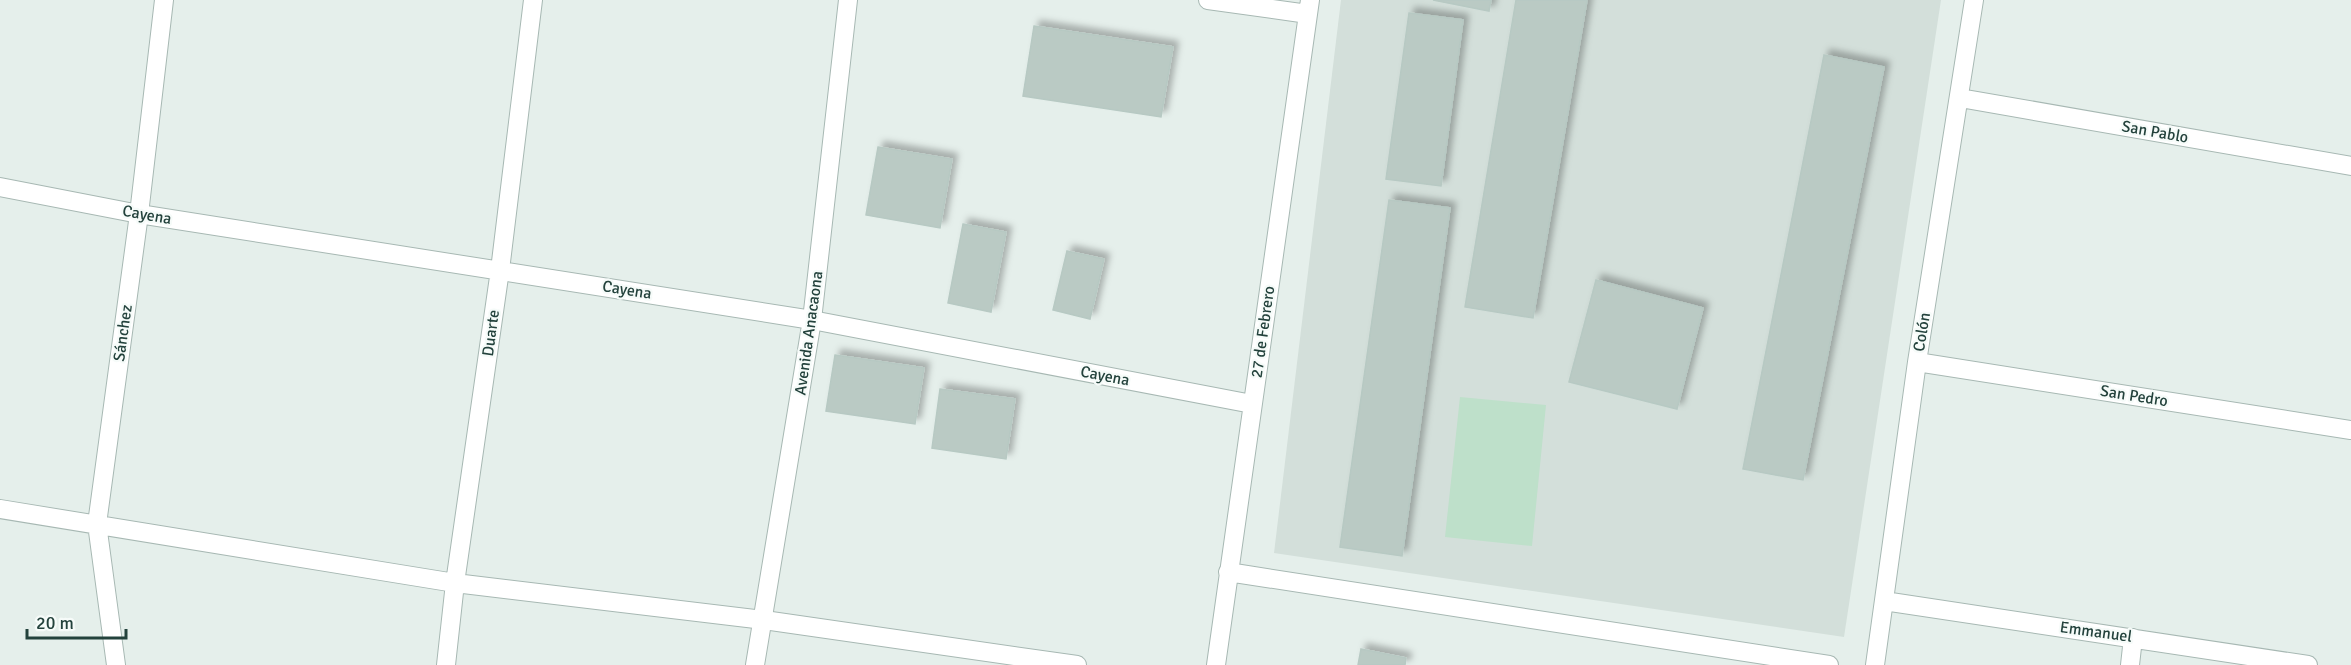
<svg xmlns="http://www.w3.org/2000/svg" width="2351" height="665" viewBox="0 0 2351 665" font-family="Signika,sans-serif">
<defs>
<filter id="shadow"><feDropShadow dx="5.5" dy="-5.5" stdDeviation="3" flood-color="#0004"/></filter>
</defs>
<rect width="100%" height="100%" fill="#e5efeb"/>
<path fill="#d3dfda" d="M1341,0H1941L1844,637L1274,553Z"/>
<path fill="#bee0ca" d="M1460,397L1546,405L1532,546L1445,537Z"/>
<path fill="#bacac4" stroke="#b7c9c3" stroke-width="1.5" filter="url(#shadow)" d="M1433,0H1491L1489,11Z
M1516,0H1587L1533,318L1465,307Z
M1409,13L1463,20L1441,186L1386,179Z
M1034,26L1173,47L1161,117L1023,96Z
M1824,55L1884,67L1803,480L1743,469Z
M878,147L952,159L940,228L866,215Z
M1389,200L1450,208L1402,556L1340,547Z
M963,224L1006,232L991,312L948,303Z
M1067,251L1104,259L1090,319L1053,310Z
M1596,280L1703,308L1677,409L1569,382Z
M835,355L924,368L915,424L826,411Z
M940,389L1015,399L1006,459L932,448Z
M1361,649L1406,658L1405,665H1358Z"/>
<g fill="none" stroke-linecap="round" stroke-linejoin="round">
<defs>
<path id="minor" d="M1208,0L1308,14
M1960,98L2351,166
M0,187L139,214L812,320L1252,404
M1917,362L2351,430
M0,509L455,583L764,620L1077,665
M1228,572L1829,665
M1884,601L2308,665
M116,665L97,524L139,214L164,0
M446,665L455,583L500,270L533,0
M1216,665L1310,0
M1875,665L1917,362L1974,0
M2130,665L2133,638"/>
<path id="tertiary" d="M755,665L812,320L848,0"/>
</defs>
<use href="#minor" stroke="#a7b8b3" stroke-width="20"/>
<use href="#tertiary" stroke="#a7b8b3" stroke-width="20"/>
<use href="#minor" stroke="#fff" stroke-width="18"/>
<use href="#tertiary" stroke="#fff" stroke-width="18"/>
</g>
<g text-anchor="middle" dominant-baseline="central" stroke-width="4.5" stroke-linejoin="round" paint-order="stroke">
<g font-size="16" fill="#23423c" stroke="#f6fbf9">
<text transform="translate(2155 132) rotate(10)">San Pablo</text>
<text transform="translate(147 215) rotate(10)">Cayena</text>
<text transform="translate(627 290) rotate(9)">Cayena</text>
<text transform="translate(1263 332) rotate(-82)">27 de Febrero</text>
<text transform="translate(1922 332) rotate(-81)">Colón</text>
<text transform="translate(123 333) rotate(-82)">Sánchez</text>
<text transform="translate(491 333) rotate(-82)">Duarte</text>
<text transform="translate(809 333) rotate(-82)">Avenida Anacaona</text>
<text transform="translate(1105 376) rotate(11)">Cayena</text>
<text transform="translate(2134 396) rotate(9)">San Pedro</text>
<text transform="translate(2096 632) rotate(8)">Emmanuel</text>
</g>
</g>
<path d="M27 629v9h99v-9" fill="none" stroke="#23423c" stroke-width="3"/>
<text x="36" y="629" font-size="18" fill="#23423c" stroke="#f6fbf9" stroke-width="4.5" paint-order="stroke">20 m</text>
</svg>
